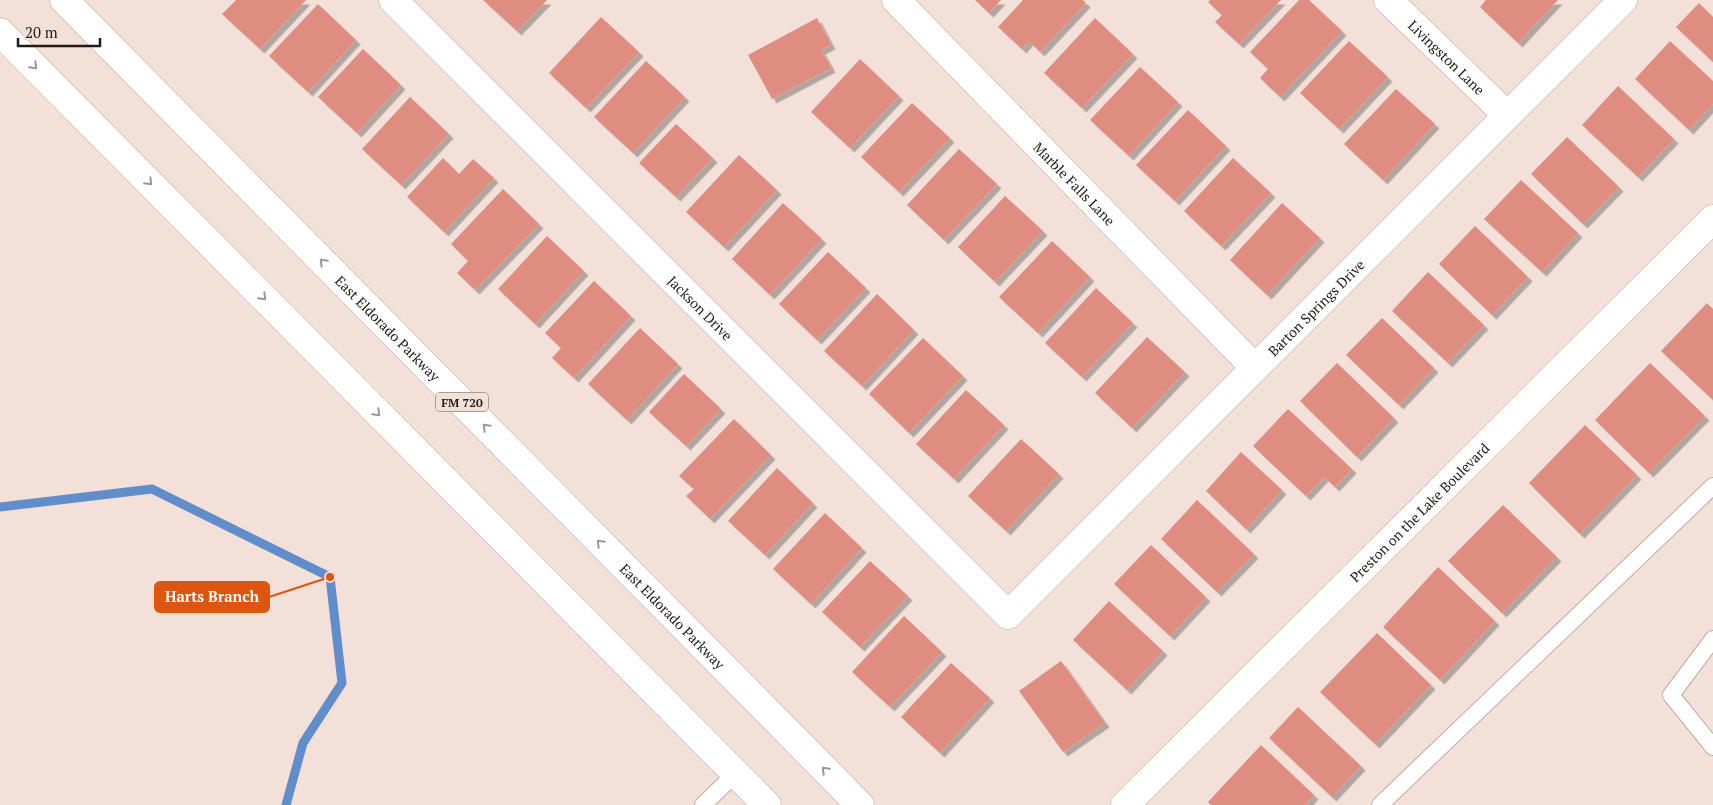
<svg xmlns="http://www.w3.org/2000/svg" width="1713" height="805" viewBox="0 0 1713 805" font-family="'PT Serif',serif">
<defs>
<filter id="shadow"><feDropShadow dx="4.5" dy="4.5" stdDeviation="0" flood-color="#0004"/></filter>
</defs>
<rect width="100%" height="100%" fill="#f3e0d9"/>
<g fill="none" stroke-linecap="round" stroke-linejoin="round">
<path stroke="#618dca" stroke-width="9" d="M0,507L152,489L330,577L342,683L303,743L286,805"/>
</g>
<path fill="#e08d81" filter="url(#shadow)" d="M236,0H306L260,49L222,14Z
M483,0H547L517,31Z
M975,0H1001L989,13Z
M1023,0H1083L1086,3L1040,52L1029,41L1022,49L998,27Z
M1210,0H1281L1239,44L1215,22L1222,15L1208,2Z
M1299,0H1309L1342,31L1280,97L1260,78L1268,69L1250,52Z
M1486,0H1558L1518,43L1480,7Z
M1699,3L1713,17V62L1676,27Z
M318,4L356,40L308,92L269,56Z
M601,17L639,52L586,108L549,73Z
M817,18L831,45L821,50L831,68L772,99L748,55Z
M1095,18L1133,54L1082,108L1044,73Z
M1349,41L1388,77L1339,129L1300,93Z
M1670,41L1713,81V104L1689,130L1635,79Z
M363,49L401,85L357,133L318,97Z
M860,59L899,96L850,148L811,112Z
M646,61L685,97L633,153L594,117Z
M1140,67L1178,102L1129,156L1090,120Z
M1618,86L1674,139L1638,177L1582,125Z
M1396,89L1435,124L1383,180L1344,144Z
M410,97L449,134L401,185L362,149Z
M912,103L950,138L899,192L861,157Z
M1188,110L1226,146L1175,201L1136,165Z
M676,124L713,158L676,197L639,163Z
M1567,137L1619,187L1583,224L1531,174Z
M959,149L997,184L944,240L907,205Z
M739,155L777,190L724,247L686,212Z
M443,158L459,174L473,159L494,178L444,232L407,197Z
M1233,158L1271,193L1221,246L1184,211Z
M1521,180L1578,233L1542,272L1484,219Z
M503,189L539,224L475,290L457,273L468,261L451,244Z
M1005,196L1043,231L995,282L958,247Z
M783,203L822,239L770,295L732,259Z
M1282,203L1320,238L1267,295L1230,260Z
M1475,226L1528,277L1492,315L1439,264Z
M547,236L584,271L535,324L498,289Z
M1052,241L1090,277L1038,333L999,297Z
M828,252L866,288L817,340L779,304Z
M1428,272L1484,325L1448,363L1392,311Z
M594,281L631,316L574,378L552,358L561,348L545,333Z
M1096,288L1133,323L1082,377L1045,343Z
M877,294L914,330L862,386L824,351Z
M1707,303L1713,309V400L1661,351Z
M1382,318L1434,368L1399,405L1346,355Z
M640,328L678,364L627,420L588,384Z
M1147,337L1185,372L1132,428L1095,393Z
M923,338L963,376L909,433L869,394Z
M1337,363L1394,418L1357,457L1300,401Z
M1650,363L1705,416L1649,473L1595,420Z
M684,374L721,409L686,446L649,412Z
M966,390L1004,425L954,479L916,444Z
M1288,409L1352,469L1335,487L1324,477L1306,496L1253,446Z
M734,419L771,455L710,519L686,496L694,489L679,476Z
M1585,425L1637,475L1580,534L1529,483Z
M1021,439L1059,474L1006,531L968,496Z
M1241,452L1282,490L1246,529L1206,491Z
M777,468L813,503L765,555L728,521Z
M1197,500L1254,554L1217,592L1161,539Z
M1503,505L1557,557L1502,613L1448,561Z
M825,513L862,548L811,604L773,569Z
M1151,545L1206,597L1170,636L1114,584Z
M870,561L908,596L860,647L822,612Z
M1438,567L1495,621L1440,680L1383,627Z
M1109,601L1163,651L1127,690L1073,640Z
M904,616L942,652L890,707L852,672Z
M1377,633L1431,685L1375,744L1320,692Z
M1061,661L1105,723L1063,752L1019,691Z
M951,663L990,698L940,753L901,717Z
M1298,707L1361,766L1332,797L1269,738Z
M1261,745L1314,795L1305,805H1211L1208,802Z"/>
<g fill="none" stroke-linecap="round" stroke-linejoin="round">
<defs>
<path id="lane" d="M1713,639L1671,695L1713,747
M703,805L735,774
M1380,805L1713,486"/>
<g id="street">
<path id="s1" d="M393,0L1008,615L1623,0"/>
<path id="s2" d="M896,0L1255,368"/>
<path id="s3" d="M1388,0L1507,115"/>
<path id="s4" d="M1125,805L1713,219"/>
</g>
<g id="primary">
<path id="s5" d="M64,0L860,805"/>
<path d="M0,32L767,805"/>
</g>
</defs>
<use href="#lane" stroke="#bdaba4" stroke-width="18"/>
<use href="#street" stroke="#bdaba4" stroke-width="29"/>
<use href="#primary" stroke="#bdaba4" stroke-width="29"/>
<use href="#lane" stroke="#fff" stroke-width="16"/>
<use href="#street" stroke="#fff" stroke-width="28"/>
<use href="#primary" stroke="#fff" stroke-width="28"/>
</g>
<defs><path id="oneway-chevron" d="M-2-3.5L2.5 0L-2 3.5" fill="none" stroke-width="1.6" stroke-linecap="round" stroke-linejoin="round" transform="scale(1.25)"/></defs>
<g stroke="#9b9897">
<use href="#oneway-chevron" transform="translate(34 66) rotate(45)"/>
<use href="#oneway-chevron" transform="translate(149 182) rotate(45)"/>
<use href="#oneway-chevron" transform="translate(323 262) rotate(-135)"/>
<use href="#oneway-chevron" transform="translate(263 297) rotate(45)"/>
<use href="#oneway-chevron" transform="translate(377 413) rotate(45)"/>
<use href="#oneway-chevron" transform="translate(486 427) rotate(-135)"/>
<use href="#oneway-chevron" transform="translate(600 543) rotate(-135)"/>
<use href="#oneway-chevron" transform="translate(825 770) rotate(-135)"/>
</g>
<g text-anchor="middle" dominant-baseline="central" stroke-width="4" stroke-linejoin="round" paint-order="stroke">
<rect fill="#f3e0d9" stroke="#605652" stroke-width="1" x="436" y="392.5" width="52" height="19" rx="4"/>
<g font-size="12" font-weight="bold" fill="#211b18">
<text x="462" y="402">FM 720</text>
</g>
<g font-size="14" fill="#211b18" stroke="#f3e0d9">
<text stroke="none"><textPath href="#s3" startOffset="82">Livingston Lane</textPath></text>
<text stroke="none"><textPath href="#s2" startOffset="256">Marble Falls Lane</textPath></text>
<text stroke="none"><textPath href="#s1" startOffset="1305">Barton Springs Drive</textPath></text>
<text stroke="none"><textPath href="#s1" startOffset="435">Jackson Drive</textPath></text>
<text stroke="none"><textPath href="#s5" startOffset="461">East Eldorado Parkway</textPath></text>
<text stroke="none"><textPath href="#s4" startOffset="415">Preston on the Lake Boulevard</textPath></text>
<text stroke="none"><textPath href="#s5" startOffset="866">East Eldorado Parkway</textPath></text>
</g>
</g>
<path fill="none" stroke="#de560d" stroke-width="2" d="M330 577L269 597"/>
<circle fill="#de560d" stroke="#f3e0d9" stroke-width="2" cx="330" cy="577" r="5"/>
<rect fill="#de560d" stroke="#de560d" stroke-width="2" x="155" y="582" width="114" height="30" rx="5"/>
<g font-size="15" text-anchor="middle" font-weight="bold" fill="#fff">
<text x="212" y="602">Harts Branch</text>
</g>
<path d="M18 38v8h82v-8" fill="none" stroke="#211b18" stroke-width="2.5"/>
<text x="25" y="38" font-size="15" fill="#211b18" stroke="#f3e0d9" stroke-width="4" paint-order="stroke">20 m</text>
</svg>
